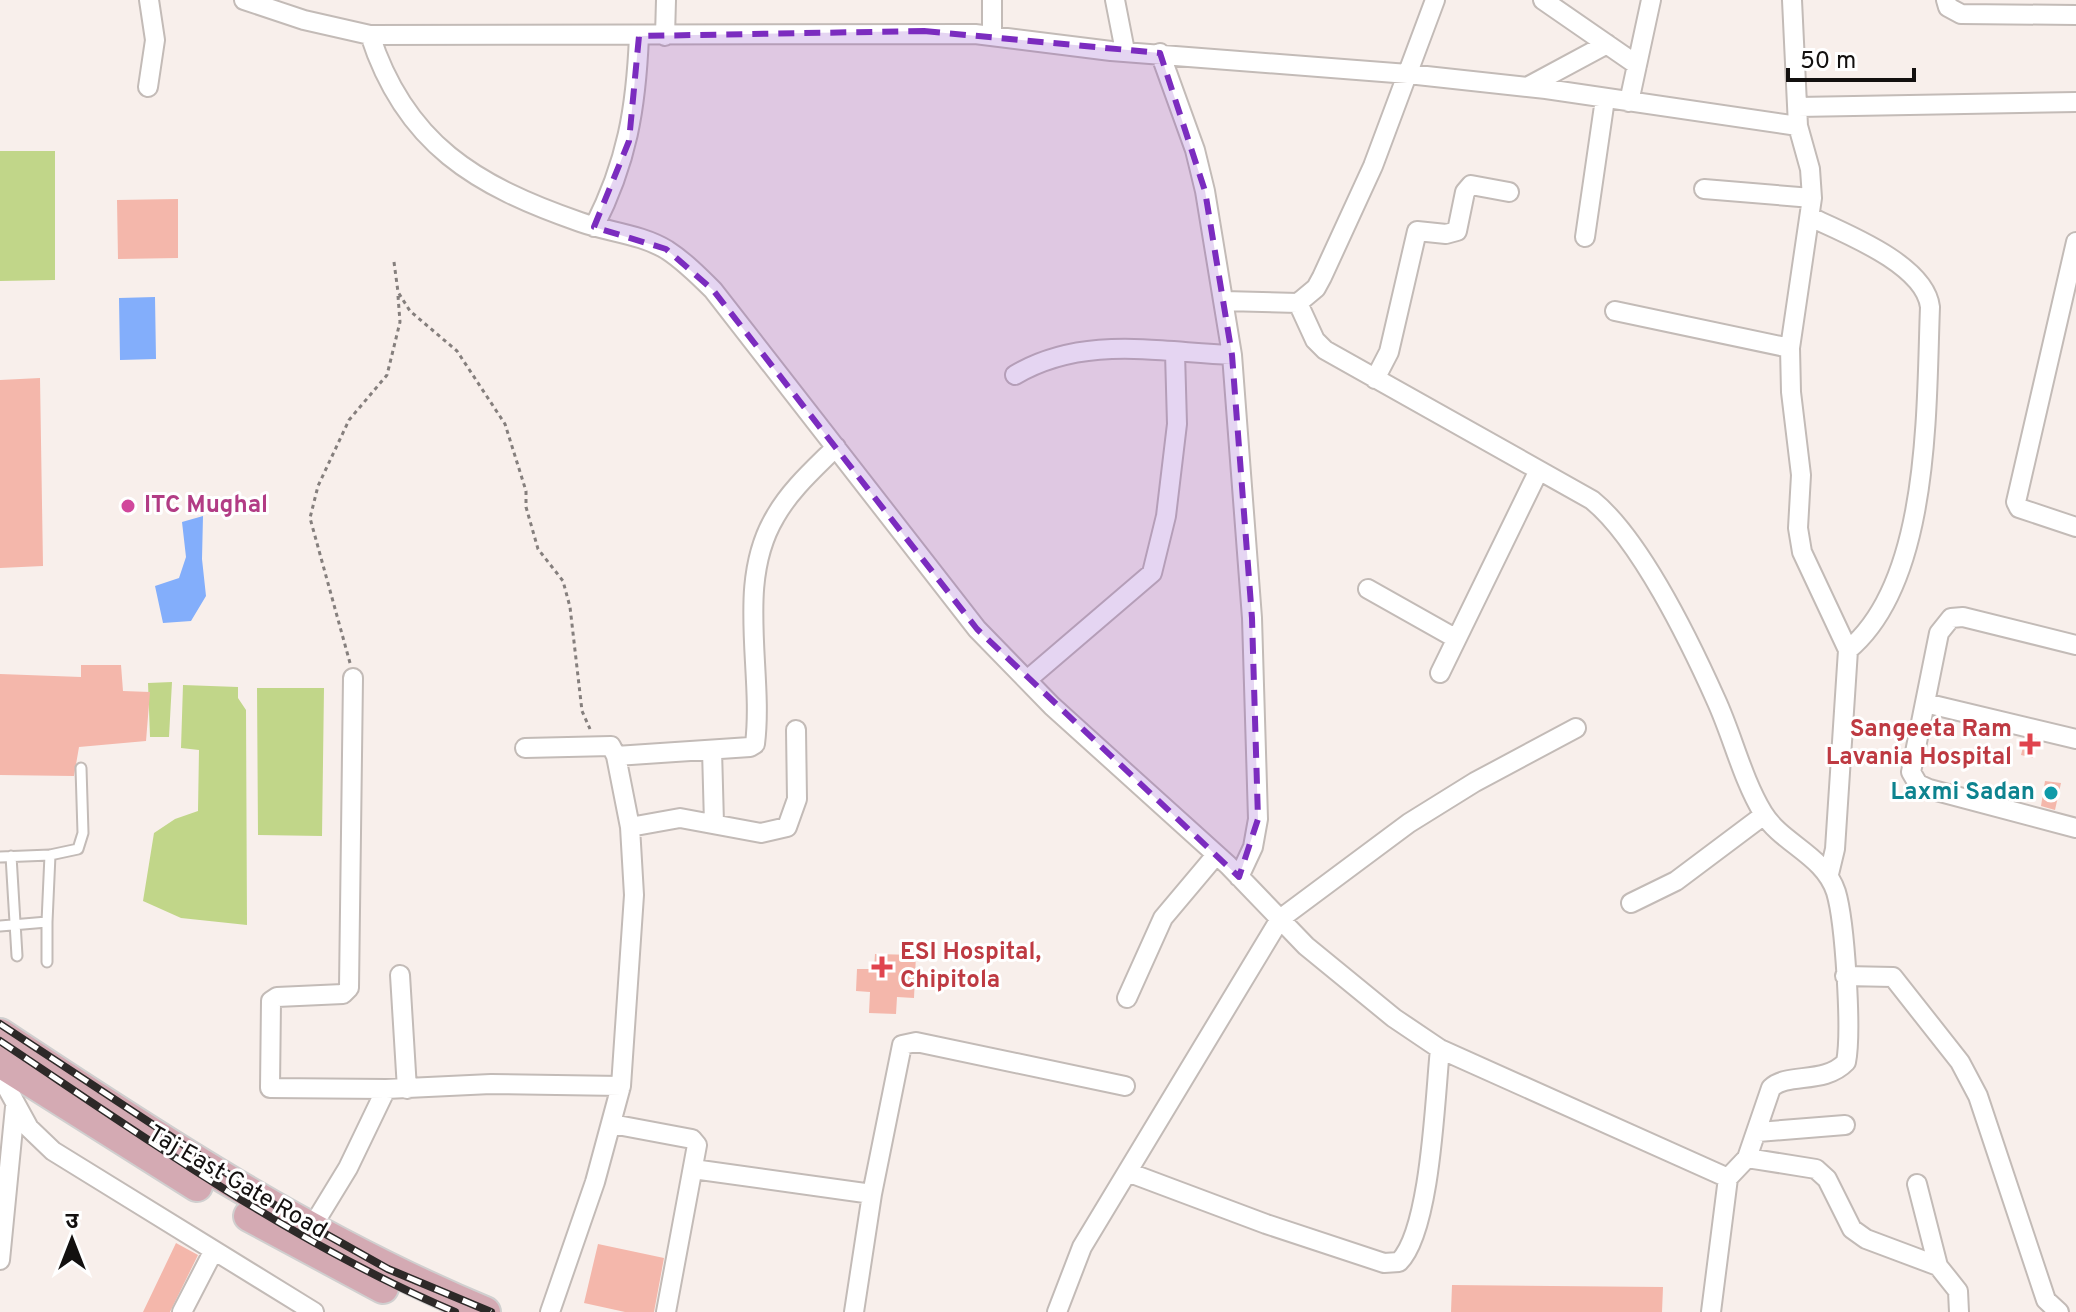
<svg xmlns="http://www.w3.org/2000/svg" width="2076" height="1312" viewBox="0 0 2076 1312" font-family="Overpass,'Noto Sans Devanagari',sans-serif">
<rect width="100%" height="100%" fill="#f8efeb"/>
<path fill="#c1d689" d="M0,151H55V280L0,281Z
M172,682L169,737H150L148,683Z
M183,685L238,687V698L246,710L247,925L181,918L143,901L154,833L175,819L198,811L199,750L181,748Z
M257,688H324L322,836L258,835Z"/>
<path fill="#83aefb" d="M155,297L156,359L120,360L119,298Z
M203,516L202,559L206,596L191,621L163,623L155,586L179,578L186,557L182,522Z"/>
<path fill="#f4b7ab" d="M178,199V258L118,259L117,200Z
M40,378L43,566L0,568V380Z
M81,665H121L123,691L150,692L146,741L79,747L74,776L0,775V674L81,677Z
M2025,739L2037,742L2033,758L2021,755Z
M2045,781L2061,783L2055,810L2041,806Z
M875,954L916,955L914,998L897,997L896,1014L869,1013L870,992L856,991L857,969H874Z
M176,1243L198,1255L170,1312H143Z
M598,1244L664,1258L654,1312H625L584,1303Z
M1452,1285L1663,1287L1662,1312H1451Z"/>
<g fill="none" stroke-linecap="round" stroke-linejoin="round">
<defs>
<path id="lane" d="M11,856L17,956
M0,857L50,855L78,849L83,833L81,768
M47,922V962
M0,926L47,922L50,855"/>
<path id="street" d="M244,0L304,20L370,35L975,34L1111,51L1408,74L1546,89L1798,126
M992,0V36
M1115,0L1125,51
M1543,0L1637,65
M1792,0L1798,126L1810,169L1812,198L1790,348L1791,392L1801,475L1798,528L1802,552L1848,650L1835,849L1829,874
M1946,0L1948,7L1961,14L2076,15
M370,35C405,144 476,186 580,222C608,232 641,234 667,250C684,261 699,276 713,290L977,629L1052,706L1228,865L1306,946L1394,1018L1440,1049L1728,1178
M665,36L666,0
M1160,53L1195,150L1205,191L1232,355L1252,618L1258,819L1253,847L1239,877
M148,87L155,40L149,0
M1527,87L1607,44
M1629,102L1651,0
M1798,107L2076,102
M1704,189L1812,198
M1810,217C1847,234 1925,265 1930,307C1926,407 1931,581 1848,650
M594,227C627,162 636,109 639,36
M1585,237L1605,99
M2076,242L2016,502L2019,508L2076,527
M1224,301L1298,303L1315,340L1325,350L1592,500C1640,539 1690,642 1716,700C1733,737 1742,778 1763,813C1782,844 1824,855 1836,892C1845,922 1852,1032 1846,1062C1824,1085 1788,1072 1771,1088L1747,1158L1728,1178L1711,1312
M1298,303L1316,288L1322,277L1373,166L1435,0
M1615,311L1790,348
M1015,375C1083,335 1157,352 1232,355
M1375,379L1389,352L1417,231L1446,234L1457,231L1465,192L1471,185L1509,192
M1368,589L1455,638
M2076,645L1963,617L1951,618L1939,633L1911,772L1918,784L1929,789L2076,828
M1440,673L1538,472
M353,678L349,988L343,994L277,997L271,1001L270,1088L386,1089L491,1084L621,1086
M1027,680L1152,573L1166,516L1177,424L1175,353
M1925,703L2076,739
M525,748L611,746L616,756L630,827L634,895L621,1086L595,1182L550,1312
M712,750L714,823
M616,756L750,747L755,744C764,671 735,584 775,517C790,490 814,469 836,447
M630,827L680,818L761,833L787,827L797,799L796,730
M1631,903L1676,881L1764,815
M400,975L407,1089
M1845,976L1893,977L1960,1062L1978,1096L2046,1300L2059,1312
M1127,998L1163,918L1216,855
M0,1075L29,1128L53,1151L314,1312
M612,1124L692,1139L697,1145L666,1312
M1758,1132L1845,1125
M1747,1158L1816,1169L1827,1179L1852,1229L1866,1239L1938,1266
M693,1169L872,1194
M1130,1173L1266,1224L1384,1263L1399,1262C1431,1230 1435,1096 1440,1049
M1917,1184L1938,1266L1958,1291L1959,1312
M312,1227L348,1168L386,1089
M0,1260L15,1107
M182,1312L213,1252
M854,1312L872,1194L902,1045L916,1042L1125,1086
M1057,1312L1082,1247L1280,919L1409,823L1475,782L1576,728"/>
<path id="primary" d="M0,1034C155,1137 312,1240 485,1312
M0,1062L197,1186
M249,1216L383,1288"/>
</defs>
<use href="#lane" stroke="#c3bbb7" stroke-width="13"/>
<use href="#street" stroke="#c3bbb7" stroke-width="22"/>
<use href="#primary" stroke="#d0cfcf" stroke-width="34"/>
<path stroke="#857f7d" stroke-width="3" stroke-dasharray="4 4" stroke-linecap="butt" d="M394,262L398,292L410,311L457,351L505,424L526,491V507L538,549L563,581L570,607L582,711L590,729
M350,663L310,518L318,486L349,420L387,375L400,322L398,296"/>
<use href="#lane" stroke="#fff" stroke-width="9"/>
<use href="#street" stroke="#fff" stroke-width="18"/>
<use href="#primary" stroke="#d4aab3" stroke-width="30"/>
<defs>
<path id="rail" d="M0,1024L281,1209L388,1269L491,1312
M0,1041C147,1139 292,1243 455,1312"/>
</defs>
<use href="#rail" stroke="#2d2928" stroke-width="8"/>
<use href="#rail" stroke="#fff" stroke-width="5" stroke-dasharray="15" stroke-linecap="butt"/>
</g>
<path fill="#7b2cbf" fill-opacity="0.2" stroke="#7b2cbf" stroke-width="6" stroke-dasharray="16 10" stroke-linejoin="round" d="M924,31L1160,53L1205,191L1232,355L1252,618L1258,819L1239,877L977,629L713,290L666,249L594,227L629,141L639,36Z"/>
<circle fill="#d1479c" stroke="#fff" stroke-width="3" cx="128" cy="506" r="8"/>
<g fill="#e0444e" stroke="#fff" stroke-width="3">
<path d="M2026 732h8v8h8v8h-8v8h-8v-8h-8v-8h8z"/>
<path d="M878 955h8v8h8v8h-8v8h-8v-8h-8v-8h8z"/>
</g>
<circle fill="#0f9aa8" stroke="#fff" stroke-width="3" cx="2051" cy="793" r="8"/>
<g text-anchor="middle" dominant-baseline="central" stroke-width="6" stroke-linejoin="round" paint-order="stroke">
<g font-size="24" font-weight="bold" fill="#b23c85" stroke="#fff" text-anchor="start">
<text x="144" y="506">ITC Mughal</text>
</g>
<g font-size="24" font-weight="bold" fill="#be3a42" stroke="#fff" text-anchor="end">
<text x="2012" y="730">Sangeeta Ram<tspan x="2012" dy="28">Lavania Hospital</tspan></text>
<text x="900" y="953" text-anchor="start">ESI Hospital,<tspan x="900" dy="28">Chipitola</tspan></text>
</g>
<g font-size="24" font-weight="bold" fill="#0d838f" stroke="#fff" text-anchor="end">
<text x="2035" y="793">Laxmi Sadan</text>
</g>
<g font-size="24" fill="#13100f" stroke="#fff">
<text transform="translate(237 1183) rotate(30)">Taj East Gate Road</text>
</g>
</g>
<g transform="translate(72 1240)" stroke="#ffffff" stroke-width="6" paint-order="stroke">
<path d="M0-6L14 30L0 20L-14 30Z" fill="#13100f"/>
<text y="-12" font-size="22" font-weight="bold" text-anchor="middle" fill="#13100f">उ</text>
</g>
<path d="M1788 68v12h126v-12" fill="none" stroke="#13100f" stroke-width="4"/>
<text x="1800" y="68" font-size="24" fill="#13100f" stroke="#ffffff" stroke-width="6" paint-order="stroke">50 m</text>
</svg>
